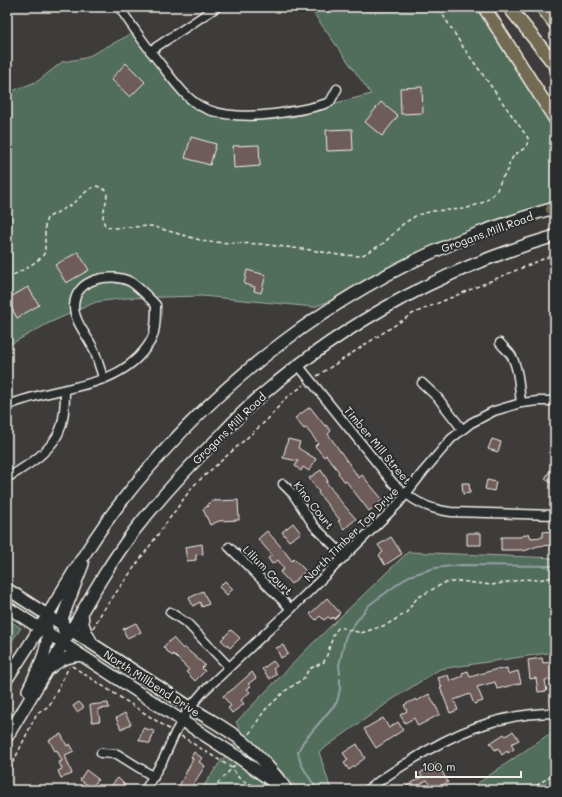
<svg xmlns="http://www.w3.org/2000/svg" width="562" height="797" viewBox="0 0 562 797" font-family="Mali,sans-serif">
<rect width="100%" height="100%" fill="#3e3b3b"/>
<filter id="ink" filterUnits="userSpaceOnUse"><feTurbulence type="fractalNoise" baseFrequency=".025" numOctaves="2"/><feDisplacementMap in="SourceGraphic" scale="8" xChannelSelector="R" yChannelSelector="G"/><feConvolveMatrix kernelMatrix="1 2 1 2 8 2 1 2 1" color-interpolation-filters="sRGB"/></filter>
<g filter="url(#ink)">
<path fill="#516d5c" stroke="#a2afa2" d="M309,7H480L555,129V203L343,296L314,307L202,296L127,298L96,302L49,323L7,346V93L38,81L62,62L85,58L133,33L210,114L270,120L371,94Z
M408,552L555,558V652L440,669L393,699L319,752L331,790H299L265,754L251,771L271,790H201L218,765L242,734L236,722L312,644Z
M7,619L21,628L7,648Z
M555,730V790H468Z"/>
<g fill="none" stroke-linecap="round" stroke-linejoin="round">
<path stroke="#92a0a3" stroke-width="2" d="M340,674L339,665L346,635L369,605L409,576L435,568L461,565L555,566
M317,790L301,764L298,752L303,742L337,702L340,689V679"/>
</g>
<path fill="#6e5c5a" stroke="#f4f1e8" d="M126,63L145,82L130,97L111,79Z
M422,87L423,113L401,114L400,88Z
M381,102L398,116L382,136L365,122Z
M352,129L353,150L327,151L326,130Z
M191,137L216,144L210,165L185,158Z
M259,145L260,166L234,168L233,146Z
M78,252L89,270L66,283L55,265Z
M247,270L266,275L261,293L254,291L255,287L244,284Z
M28,287L39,305L17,318L7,299Z
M310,407L325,426L326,425L331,431L328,434L359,478L362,475L383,500L369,511L346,481L345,482L338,473L339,472L326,455L324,457L315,446L318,443L306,428L304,429L295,418Z
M288,439L300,442L298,448L316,459L309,471L303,467L301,471L295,466L298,461L283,458Z
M492,439L501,442L498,452L488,449Z
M555,462V485L545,479Z
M321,470L328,481L326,482L337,496H336L356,519L344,529L338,521L340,520L318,493L319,492L309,478Z
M487,480L496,482L494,491L485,489Z
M462,483H469L470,493L463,494Z
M215,500V501L238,500L239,520L219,521L210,525L203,509L208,506L207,504Z
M293,523L301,533L289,541L282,532Z
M267,531L282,548L292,561L294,559L306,571L291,584L280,572L284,569L278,560L272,564L268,558L272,555L258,539Z
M552,531L553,545L538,546L524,551L523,550H501V537H520L529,533L531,538L543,537V532Z
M467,533H481V545H467Z
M391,537L402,554L385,565L379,555L383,552L378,545Z
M202,544L203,554L196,555V560L187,561L185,547Z
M225,581L233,589L227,595L219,587Z
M203,591L209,604L202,607L200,602L193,606L189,598Z
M327,598L340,613L334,619L333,617L331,619L328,617L324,620L320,616L316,620L310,614Z
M136,623L141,632L127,638L123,629Z
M231,630L240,638L230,648L221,640Z
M173,638L183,649L184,647L205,665L202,668L205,671L195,681L186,672L189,670L173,654L172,656L163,647Z
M283,645L288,654L281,658L276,648Z
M542,658L543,663L555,662V679L545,680L547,691L538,692L536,678L530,679L528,660Z
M273,661L277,666L273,669L277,674L270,679L262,669Z
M507,668L508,674L518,671L521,683L497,689L495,682L477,687L483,701L474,704L470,694L454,700L458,710L450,713L440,687H442L438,678L448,675L450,681L463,676L462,673L468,671L470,677L497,669L498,670Z
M252,672L256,678L248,684L251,686L247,689L250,692L241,700L244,704L232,713L228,708L231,706L223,696L233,689Z
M429,694L440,714L418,726L414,718L405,723L400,715L407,711L404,705L416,699L417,701Z
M79,702L84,707L77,712L73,706Z
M108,703L109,708L98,709L100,721L92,722L90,705Z
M125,713L131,724L121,729L116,718Z
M383,718L389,728L398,722L403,730L376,748L364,729Z
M143,728L154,731L150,744L139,740Z
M513,731L519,740L511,744L514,749L508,753L507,751L502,755L498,748L495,750L490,743L504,734L506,736Z
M61,734L67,746L70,744L74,751L65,755L72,774L61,778L58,771L62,769L59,762L62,761L57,750L55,751L49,740Z
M357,744L365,758L349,770L344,763L348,760L343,753Z
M194,752L202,758L199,762L205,766L193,785L202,790H177L193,759L191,757Z
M437,763L448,782L434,790L427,780L414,788L415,790H400L422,777L420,773Z
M86,770L98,779L92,788L80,780Z
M118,778L125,785L121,790H107Z"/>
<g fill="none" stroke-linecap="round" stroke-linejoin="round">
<defs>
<path id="street" d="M119,7C134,29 149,50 166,71C176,84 187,99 202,107C221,117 253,117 274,114C293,111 312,109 330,102L337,89
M150,51L217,7
M500,343C503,347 508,351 511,355C519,369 519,388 521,403
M298,365L393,483C412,500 426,509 451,512L555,515
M422,383L438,398L462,429
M7,406C52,385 114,392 146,348C149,344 153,338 154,332C156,324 156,314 156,305C149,298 139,287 131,282C111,272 75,278 74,306C74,322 88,336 94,350C98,360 100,370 104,379
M7,478C27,466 54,450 61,427C65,415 65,402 65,390
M283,484L293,494L314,526L345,557
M229,547L291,609
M170,612L188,624L229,667
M101,753L117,754L154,777
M145,790L163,760L175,733L190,707L203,692L291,609L398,504L423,472L451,439L471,423L494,411L521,403L538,401H555
M367,790C380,780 394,771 407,763C453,733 499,713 555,713"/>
<path id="secondary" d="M7,589L190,707C208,719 228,729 245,743C261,757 274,773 287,790
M7,607L238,757L280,787
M82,611L83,624L86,632L92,643
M64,631L62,625L63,616L83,564
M50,668C61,659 66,657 81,655
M7,679C18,662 29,646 39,629C65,587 88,545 118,506C212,384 338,285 484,231C507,223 531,214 555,208
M28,690C37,671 50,649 47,627
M7,737C30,699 53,661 76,622C94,591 112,560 134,531C160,498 189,466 219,437C233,422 247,407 263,394C347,321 448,267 555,236"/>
<path id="primary" d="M484,7L555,119
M509,7L555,65
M542,7L555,24
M552,209L555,208"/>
</defs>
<use href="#street" stroke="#f4f1e8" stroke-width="11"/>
<use href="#secondary" stroke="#f4f1e8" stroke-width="14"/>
<use href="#primary" stroke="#f4f1e8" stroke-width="15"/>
<path stroke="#f4f1e8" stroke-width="1.5" stroke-dasharray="4 3" stroke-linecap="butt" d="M7,278L27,268L42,257L45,252V224L47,218L71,205L88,190L96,186C120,191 95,211 106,227L112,228L151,226L207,242L260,244L311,250L339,255L361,256L384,243L403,224L417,215L433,211L465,209L484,202L491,197L497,190L502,178L509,169V164L514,155L525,148L527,145L528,138L463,47L438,7
M317,376L412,314L543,259L555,255
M93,628L102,612L193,486L267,420L286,398L304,385
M72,666L169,729
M249,734L265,710L285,691L304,678L309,669L324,662L327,655L334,633L339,627L361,633L386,625L406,613L417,598L444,583L459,581L492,585L524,579L538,580L553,577L555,578
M181,736L232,768L239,778L247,783L266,790
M7,775L37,713L49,706L69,667
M216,790L217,784L235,765
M531,790L550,776L555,775"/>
<use href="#street" stroke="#2a2d2e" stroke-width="8"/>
<use href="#secondary" stroke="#2a2d2e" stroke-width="11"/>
<use href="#primary" stroke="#736b52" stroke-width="12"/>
</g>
</g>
<g text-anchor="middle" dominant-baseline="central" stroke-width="4" stroke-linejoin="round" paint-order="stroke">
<g font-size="11" fill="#f4f1e8" stroke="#2a2d2e">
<text transform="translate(487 232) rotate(-20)">Grogans Mill Road</text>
<text transform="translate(229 428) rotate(-44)">Grogans Mill Road</text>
<text transform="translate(378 445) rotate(50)">Timber Mill Street</text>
<text transform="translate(314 505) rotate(52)">Kino Court</text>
<text transform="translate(351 534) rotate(-45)">North Timber Top Drive</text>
<text transform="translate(268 570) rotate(45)">Lilium Court</text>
<text transform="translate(152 683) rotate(33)">North Millbend Drive</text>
</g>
</g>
<rect width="562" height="797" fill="none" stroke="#2a2d2e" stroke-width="24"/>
<rect x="12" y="12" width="538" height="773" fill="none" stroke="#f4f1e8" stroke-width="1.5" filter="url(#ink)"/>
<path d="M416 771v6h105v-6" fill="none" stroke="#f4f1e8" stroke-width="2"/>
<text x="422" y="771" font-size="12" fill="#f4f1e8" stroke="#2a2d2e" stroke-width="3" paint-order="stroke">100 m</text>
</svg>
